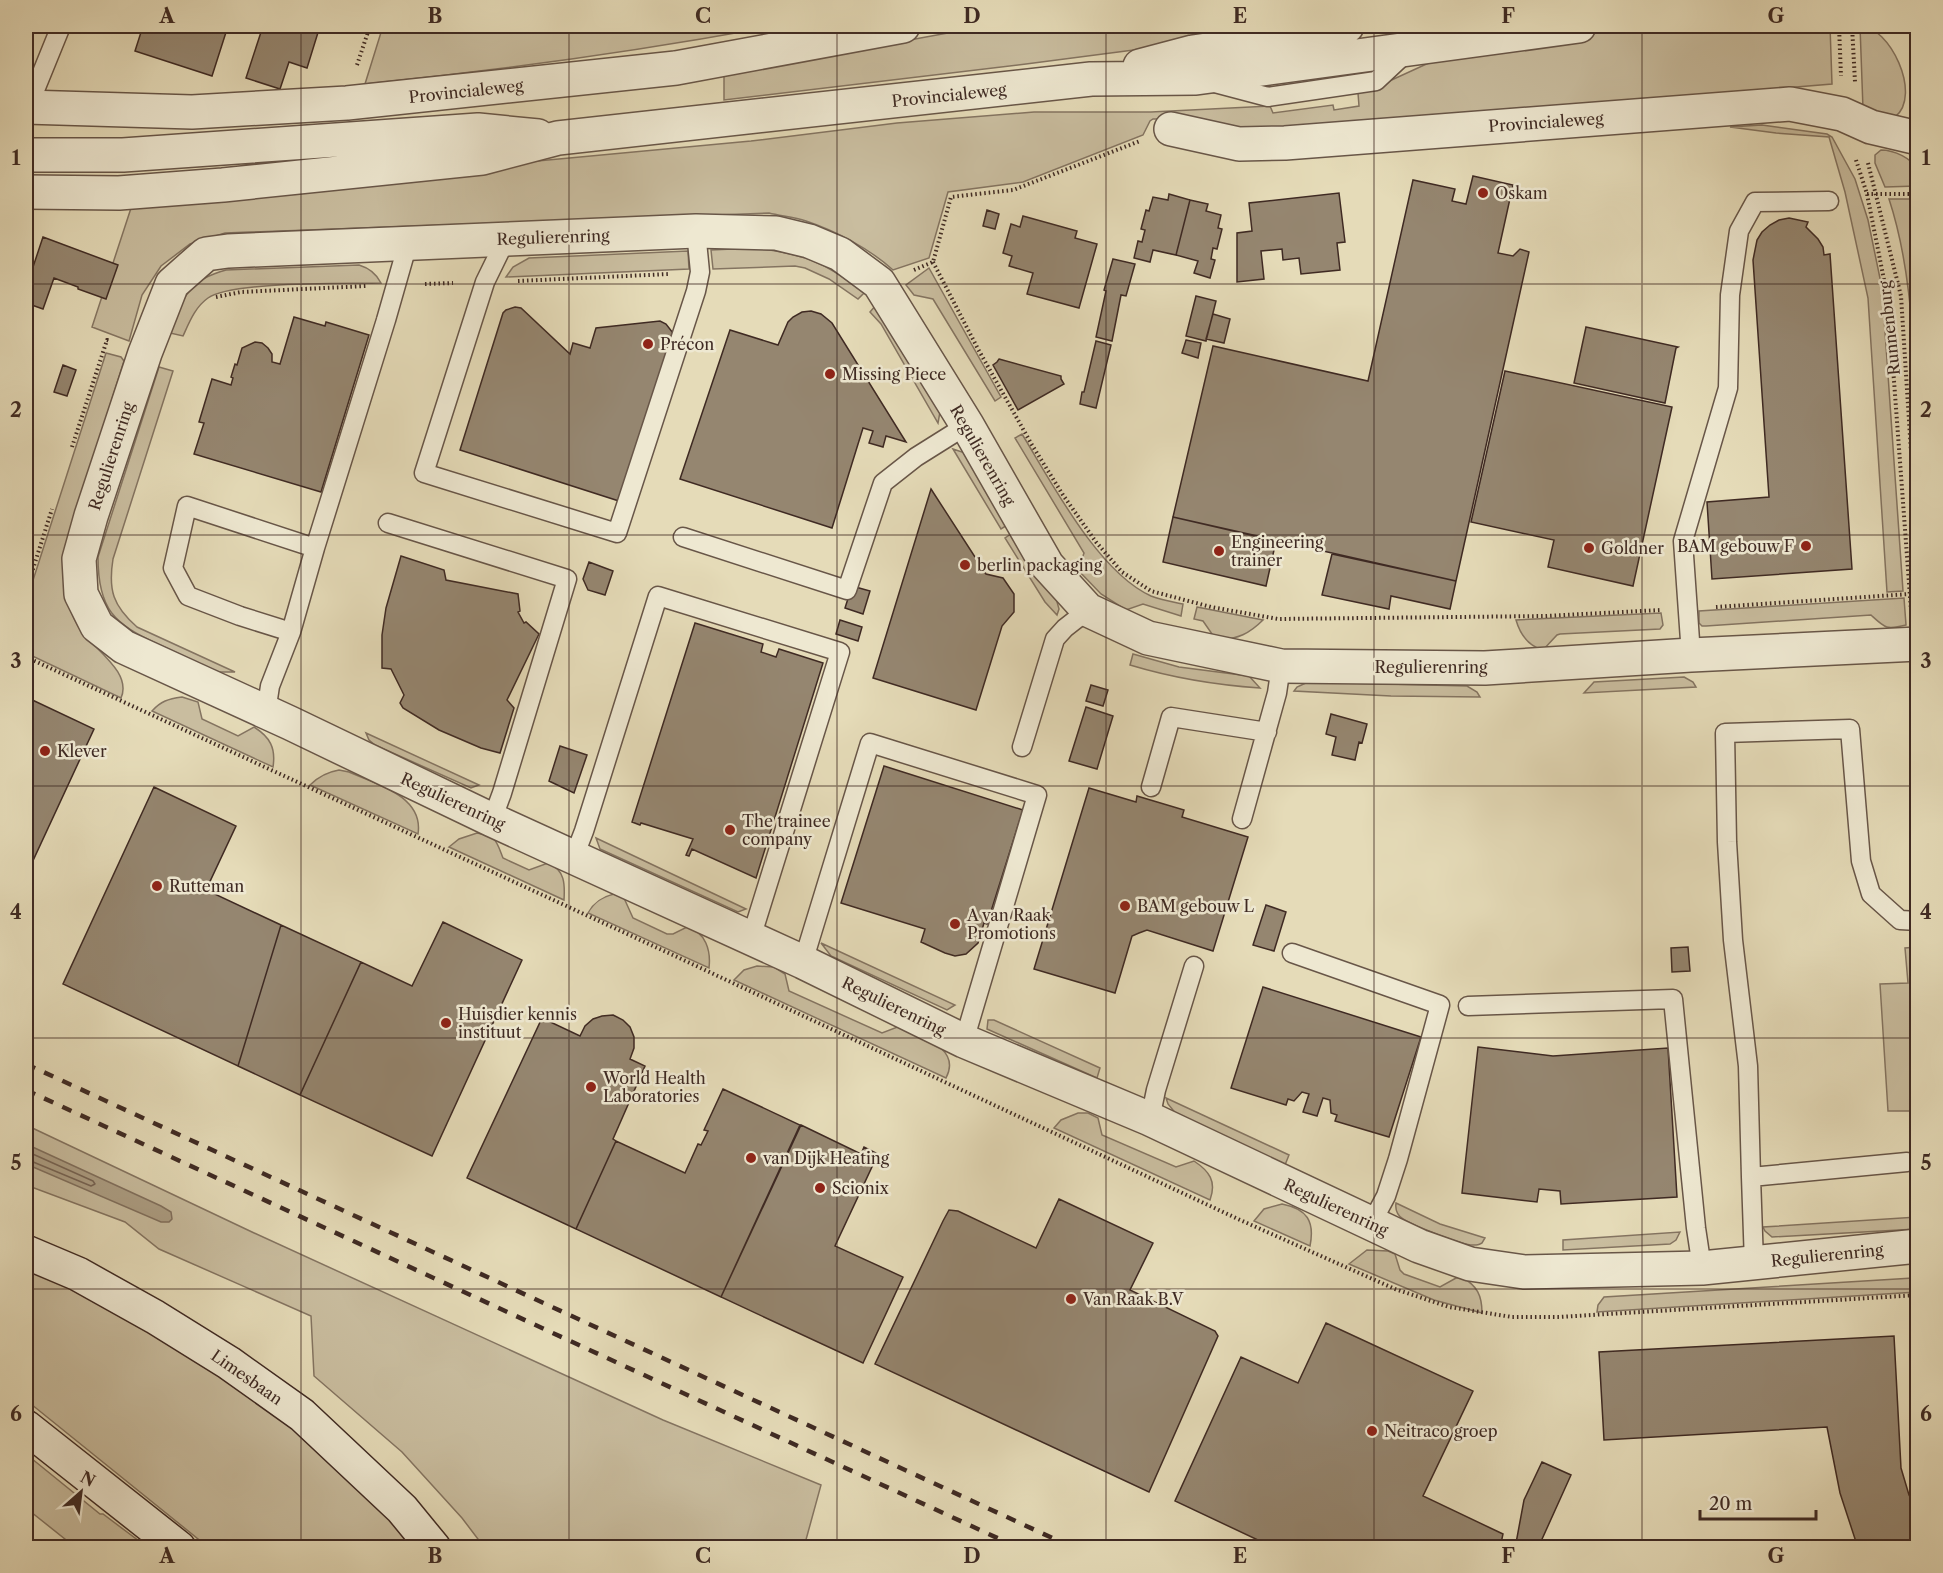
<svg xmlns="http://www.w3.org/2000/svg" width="1943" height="1573" viewBox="0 0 1943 1573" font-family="'Libre Caslon Text',serif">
<rect width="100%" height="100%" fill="#e5dbb8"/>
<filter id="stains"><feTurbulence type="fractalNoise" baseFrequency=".00333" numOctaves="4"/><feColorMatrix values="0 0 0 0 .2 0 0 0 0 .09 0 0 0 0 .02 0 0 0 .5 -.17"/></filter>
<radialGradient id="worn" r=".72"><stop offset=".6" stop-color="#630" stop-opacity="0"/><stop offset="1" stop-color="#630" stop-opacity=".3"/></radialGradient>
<path fill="#c9bd9f" stroke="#847461" stroke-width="1.5" d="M383,26H775C639,51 503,70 365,84Z
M986,26H1288L1226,38L1026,64L724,100V74Z
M1674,26H1830L1832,84L1537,108L1252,138L1174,119H1153L1150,121L1143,135L1023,182L948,192L929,258L893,270C870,249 836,231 806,221C794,217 781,216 769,213L225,233L190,244L161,266L142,295L129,341L92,327L134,199L751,141L897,123L1034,112H1151L1270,106L1273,113L1333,105L1334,110L1359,106L1358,93L1372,89L1433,61L1575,35Z
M1860,26C1889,25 1923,95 1895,117L1863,109Z
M1762,125L1827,134L1832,137L1855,179L1868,220L1882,288L1903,591L1887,592L1868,298L1845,192L1829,137L1776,133L1730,127Z
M1881,150C1893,150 1913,158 1918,171C1919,175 1917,182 1917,186L1885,187L1875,163V155Z
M1889,199H1917V408C1913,339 1911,266 1889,199Z
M754,248C801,253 827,262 864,293L858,299L829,279L805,268L795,266L713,269L711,250Z
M688,251L689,269L506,277L513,267L529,258Z
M359,265C369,268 376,273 381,283C347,284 232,281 208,298C195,307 189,323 183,336L170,333C184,297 186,281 226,270Z
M929,268L1001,397L995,401L933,299L914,295L906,285Z
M876,305L940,412L938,423L881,324L870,312Z
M106,353L121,357L124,361L65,549C61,576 64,602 78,626C90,647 133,671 121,698L26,653V602Z
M159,367L173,371L113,559C108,590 113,606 137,627L235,672H219L211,669C194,661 177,653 160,645C114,624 98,610 98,557Z
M1022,434C1052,483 1098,572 1151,596C1161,600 1173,602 1183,604L1181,616L1143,604L1126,610L1101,594L1078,570L1084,553L1015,438Z
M953,449L968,454L1009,524L1001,529Z
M1014,532L1056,598L1059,609L1057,615L1045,602L1005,538Z
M1904,598L1906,625C1886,630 1885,628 1871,615L1706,626H1702L1699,623V611Z
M1197,607L1263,620C1250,633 1237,640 1219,639L1212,634L1203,621L1194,619Z
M1661,613L1663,625L1660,629L1560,634L1557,635L1543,650C1529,646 1520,634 1516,620Z
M1133,654L1179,667L1249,676L1260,688C1216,685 1173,678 1130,665Z
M1684,677L1693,682L1696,687L1584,693L1594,682Z
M1308,682L1467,686L1477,692L1480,697L1391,696L1294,691L1297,687Z
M182,697L198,702L202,719L238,736L254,727C270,737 276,748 273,767L152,711C161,701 168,699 182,697Z
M366,733L479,785L471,788L375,745L369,740Z
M339,770L349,772C376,784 424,796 418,834L310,785C319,776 327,772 339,770Z
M477,833C497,837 496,840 503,858L529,870L548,863C565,870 565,884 564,900L449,847L459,839Z
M596,838L746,909L738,912L600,849Z
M614,894L624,898L633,918L667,934H673L687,927C706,932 711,951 709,968L588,913C594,902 602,897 614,894Z
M821,943L955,1005L947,1010L831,956Z
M1917,947L1918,1138H1916L1913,1111H1888L1880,984L1908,983L1905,948Z
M757,966L774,967L785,974L789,991L882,1033L900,1026C920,1036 962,1048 946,1078L734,980L744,970Z
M988,1020H994L1100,1068L1097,1078L987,1029Z
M1166,1098L1289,1155L1285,1165L1177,1115L1168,1104Z
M1078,1113H1088L1098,1118L1102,1135L1176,1167L1194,1161C1209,1171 1217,1181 1210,1200L1054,1128L1061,1120Z
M26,1125L252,1232L663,1420L821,1485L804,1547H484L462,1518L402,1452L314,1376L311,1316L159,1249L125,1222L26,1185Z
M1396,1203L1440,1224L1485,1238L1482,1243C1478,1245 1478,1245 1473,1245C1462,1245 1414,1226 1403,1219C1397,1215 1395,1210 1396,1203Z
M1282,1204C1307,1209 1315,1221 1310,1246L1254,1221L1264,1209Z
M1917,1217V1229L1772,1237L1765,1231L1763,1227Z
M1680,1232L1676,1240L1670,1244L1563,1250V1240Z
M1367,1250L1388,1251L1395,1254L1400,1270L1404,1274L1440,1287L1456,1278L1462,1277C1477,1286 1482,1295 1482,1313L1434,1300L1349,1264Z
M26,1266L136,1319L285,1418L418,1547H208L26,1400Z
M1917,1274V1292L1597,1312L1598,1305L1604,1297L1913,1278Z
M26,1454L100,1514H103L147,1547H75L26,1508Z"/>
<path fill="#ad9f85" stroke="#81705e" stroke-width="1.5" d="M26,1144L161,1206L171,1212L172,1219L169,1222H161L26,1164Z"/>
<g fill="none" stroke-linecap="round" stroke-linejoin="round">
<path stroke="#766454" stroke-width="1.5" d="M26,1151L93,1181L95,1184L91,1186L26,1159"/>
</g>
<path fill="#958670" stroke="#3f2a23" stroke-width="1.5" d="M143,26H228L212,76L135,51Z
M263,26H320L307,68L289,62L280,89L246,78Z
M1473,176L1513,185L1498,253L1513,256L1520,249L1529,252L1456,581L1173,517L1213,346L1368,381L1413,180L1455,189L1452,201L1466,204Z
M1339,193L1345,242L1337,243L1340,270L1301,274L1299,258L1283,260L1282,249L1261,251L1264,279L1237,282V233L1252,231L1249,203Z
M1169,194L1190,200L1176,255L1153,250L1150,262L1134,258L1138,241L1142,242L1145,230L1141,229L1146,210L1149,211L1153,197L1168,200Z
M1190,200L1208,204L1206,211L1221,215L1218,228L1222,229L1217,249L1213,248L1211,259L1215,260L1210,278L1194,273L1198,261L1176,255Z
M987,210L999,214L995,229L983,226Z
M1023,216L1077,231L1075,238L1097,244L1079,308L1027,294L1033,273L1009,266L1012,256L1003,253L1011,224L1020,227Z
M1789,218L1808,222L1806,227L1818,239L1823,247L1824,255L1830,254L1852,569L1712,579L1707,502L1769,497L1753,260L1757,240L1762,232L1770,225L1779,220Z
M43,237L118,265L106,299L78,289V287L54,278L43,309L26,303V288Z
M1113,259L1135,264L1126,296L1121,295L1112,341L1096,337L1106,291L1104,290Z
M1196,296L1216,301L1206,341L1186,336Z
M515,307L521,308L570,354L573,343L590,348L596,328L660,321L666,324L673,333L674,337L622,502L460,450L503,313L506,310Z
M811,311L821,314L832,323L906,442L886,436L883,447L869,443L873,431L863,428L832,528L680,479L730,330L778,345L788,322L793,317L802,312Z
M1213,314L1230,319L1224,343L1206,339Z
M294,317L325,326L326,322L369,335L321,492L194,454L204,423L199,422L212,379L231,385L233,378L231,377L235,364L237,365L242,348L255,342L262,343L268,348L272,354V362L280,364Z
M1586,327L1678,347L1676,348L1665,403L1574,383Z
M1186,340L1201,343L1198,358L1182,353Z
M1096,341L1111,345L1096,408L1080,404L1082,392H1084Z
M999,359L1061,376V379L1064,384L1018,410L993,365L997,362Z
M63,365L76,370L67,396L54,392Z
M1505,371L1672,407L1633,586L1548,567L1554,540L1471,522Z
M931,489L986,574L1003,578L1014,594V612L1002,626L976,710L873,678Z
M1173,517L1276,541L1266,586L1163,562Z
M1332,554L1456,581L1450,609L1391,596L1389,609L1322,595Z
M401,556L444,570L446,580L518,594L520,611L518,612L524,623L526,622L539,634L507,700L514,708L500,753L481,748L439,730L403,708L400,703L404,695L391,669L382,668V635L386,608Z
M589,562L613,571L605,595L588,590L583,579Z
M852,586L870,591L863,614L845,608Z
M840,620L862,627L858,641L836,634Z
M695,623L763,644L761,652L776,657L779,649L823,663L756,878L692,849L689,856L686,855L693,839L641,823L640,825L632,822Z
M1091,685L1108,690L1103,706L1086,701Z
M26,697L94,729L30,867L26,866Z
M1086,707L1113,716L1097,769L1069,761Z
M1331,714L1367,724L1362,743L1359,742L1355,760L1332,755L1336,737L1326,734Z
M560,746L587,755L574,793L549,781Z
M884,766L1023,810L987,924L984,923L978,943L966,954L955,956L945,953L921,942L925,929L841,903Z
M154,787L236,826L206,890L281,925L238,1066L63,984Z
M1089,788L1136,802L1137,796L1184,810L1182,817L1248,837L1213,951L1147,930L1139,933L1132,936L1115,993L1034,969Z
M1266,905L1286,912L1274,951L1253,945Z
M443,922L522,960L432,1156L300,1095L361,962L412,986Z
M281,925L361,962L300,1095L238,1066Z
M1688,947L1690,971L1672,972L1671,948Z
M1263,987L1421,1037L1389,1137L1335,1121L1337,1115L1331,1113L1330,1100L1323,1098L1317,1116L1303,1112L1309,1094L1302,1092L1294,1101L1288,1099L1286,1105L1231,1088Z
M613,1015L623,1020L630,1027L634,1037V1048L630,1059L645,1066L613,1139L616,1141L576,1229L467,1178L542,1018L580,1036L585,1026L593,1019L602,1016Z
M1478,1047L1553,1056L1668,1048L1677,1197L1561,1204L1560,1191L1539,1189L1537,1202L1462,1193Z
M723,1089L800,1125L721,1297L576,1229L616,1141L685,1173L698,1144L701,1145L708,1131L704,1130Z
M801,1125L861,1154L864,1147L878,1154L835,1246L903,1277L863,1363L721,1297Z
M1059,1199L1153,1243L1130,1290L1215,1331L1218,1336L1149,1492L875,1364L943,1221L949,1210L958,1211L1036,1248Z
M1326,1323L1473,1391L1423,1496L1503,1534L1500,1548H1275L1175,1501L1241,1357L1298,1383Z
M1894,1336L1901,1468L1909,1495L1918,1511V1548H1858L1840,1493L1827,1427L1604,1440L1599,1352Z
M1542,1462L1571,1475L1538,1548H1526L1516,1543L1524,1500Z"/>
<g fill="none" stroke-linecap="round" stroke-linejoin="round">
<defs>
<path id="service" d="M1215,83L1268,97L1376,81L1407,52
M26,112L61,26
M506,239L485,282L424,473L617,533L696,291L700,272L696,231
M388,523L567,579L502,793L492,820
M683,537L847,590L883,483L916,457L967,425
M315,548L291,632L240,616L188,596L173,568L187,506L315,548L386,320L408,243
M1691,655L1683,541L1728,388L1730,295L1739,231L1755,202L1829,201
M266,712L270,686L291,632
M1022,747L1055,639L1065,628L1088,610
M1151,787L1171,717L1267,732
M1242,819L1277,693L1281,666
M574,857L584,831L658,596L840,652L751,938
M1292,953L1440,1005L1398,1159L1386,1196L1371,1224
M803,962L870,743L1037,795L964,1041
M1468,1006L1673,999L1696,1228L1702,1268
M1150,1119L1156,1090L1194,966
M1907,1162L1751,1177L1748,1066L1733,940L1727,842L1725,733L1850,729L1861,861L1871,894L1900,920L1918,921
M1751,1177L1754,1263"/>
<path id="minor" d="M26,107L192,112L347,103L676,68L903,26
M1171,129L1239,144L1285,143L1790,104L1842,114L1871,127L1918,138
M1918,644L1691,655L1485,668L1281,666L1148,638L1088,610L1047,565L967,425L879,283L840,254L809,241L776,233L696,231L228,251L206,254L172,284L145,353L91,516L79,559L81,594L97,626L124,647L290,723L492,820L803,962L964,1041L1150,1119L1419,1246L1470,1264L1524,1272L1702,1268L1918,1246"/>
<path id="tertiary" d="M1140,66L1193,52L1268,41L1347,26
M26,155H123L478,130L538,136
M26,192L119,193L223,185L482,158L558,138L1091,79L1196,78L1579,26"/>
<path id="secondary" d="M26,1252L78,1274L155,1317L229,1363L302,1415L402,1509L434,1548
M26,1427L179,1548"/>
</defs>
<use href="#service" stroke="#685648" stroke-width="21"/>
<use href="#minor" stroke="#685648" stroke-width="36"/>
<use href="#tertiary" stroke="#685648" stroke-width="36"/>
<use href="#secondary" stroke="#3f2a23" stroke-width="36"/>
<path stroke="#3f2a23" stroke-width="4" stroke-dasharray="1.5 3" stroke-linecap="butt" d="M1839,26L1841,76
M1852,26L1855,82
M357,65L370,26
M1856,160L1867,194L1888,300L1911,610
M1868,163L1901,296L1918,561
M1867,194H1918
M933,262L978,349L1032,445L1063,495L1096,542L1122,572L1151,591L1211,607L1278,619L1545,616L1661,610
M914,270L933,262L951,197L1013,190L1140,141
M518,281L669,274
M425,284L453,283
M216,297L241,292L366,286
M72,447L107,340L110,341
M26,591L52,509
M1716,607L1910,594
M26,657L675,956L1238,1219L1395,1289L1449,1307L1512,1317H1559L1918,1295
M1913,680L1918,742"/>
<use href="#service" stroke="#eee8d1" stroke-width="18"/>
<use href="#minor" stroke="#eee8d1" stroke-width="33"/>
<use href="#tertiary" stroke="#eee8d1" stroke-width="33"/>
<use href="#secondary" stroke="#eee8d1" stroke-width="33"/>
<path stroke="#3f2a23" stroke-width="4.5" stroke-dasharray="10 10" stroke-linecap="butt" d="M26,1064L1074,1548
M26,1090L1019,1548"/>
</g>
<path fill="none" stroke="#3f2a23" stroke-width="1.5" stroke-opacity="0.55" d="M301,26V1548M569,26V1548M837,26V1548M1106,26V1548M1374,26V1548M1642,26V1548M26,284H1918M26,535H1918M26,786H1918M26,1038H1918M26,1289H1918"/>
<g fill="#8f2418" stroke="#eee8d1" stroke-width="2">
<circle cx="1483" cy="193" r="6"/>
<circle cx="648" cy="344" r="6"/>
<circle cx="830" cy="374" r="6"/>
<circle cx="1806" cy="546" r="6"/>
<circle cx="1589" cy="548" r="6"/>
<circle cx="1219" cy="551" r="6"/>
<circle cx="965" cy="565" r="6"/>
<circle cx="45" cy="751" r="6"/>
<circle cx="730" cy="830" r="6"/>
<circle cx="157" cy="886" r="6"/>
<circle cx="1125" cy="906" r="6"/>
<circle cx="955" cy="924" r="6"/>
<circle cx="446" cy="1023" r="6"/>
<circle cx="591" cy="1087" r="6"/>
<circle cx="751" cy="1158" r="6"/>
<circle cx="820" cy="1188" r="6"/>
<circle cx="1071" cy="1299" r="6"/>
<circle cx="1372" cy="1431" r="6"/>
</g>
<g text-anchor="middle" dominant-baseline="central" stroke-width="5" stroke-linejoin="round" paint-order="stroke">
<g font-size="16" fill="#3f2a23" stroke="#eee8d1">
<text transform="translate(466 91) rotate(-6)">Provincialeweg</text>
<text transform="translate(949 95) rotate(-6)">Provincialeweg</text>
<text transform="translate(1546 122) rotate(-4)">Provincialeweg</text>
<text transform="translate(553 237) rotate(-2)">Regulierenring</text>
<text transform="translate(1889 328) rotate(-96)">Runnenburg</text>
<text transform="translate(983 455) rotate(60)">Regulierenring</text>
<text transform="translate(111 456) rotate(-72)">Regulierenring</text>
<text x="1431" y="667">Regulierenring</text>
<text transform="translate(453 801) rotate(25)">Regulierenring</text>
<text transform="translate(894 1006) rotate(26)">Regulierenring</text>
<text transform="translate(1336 1207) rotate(25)">Regulierenring</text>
<text transform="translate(1827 1255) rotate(-6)">Regulierenring</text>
<text transform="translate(247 1377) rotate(35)">Limesbaan</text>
</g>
<g font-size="16" fill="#3f2a23" stroke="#eee8d1" text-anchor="start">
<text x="1495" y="193">Oskam</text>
<text x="660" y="344">Précon</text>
<text x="842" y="374">Missing Piece</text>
<text x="1231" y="542">Engineering<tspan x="1231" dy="18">trainer</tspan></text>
<text x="1794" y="546" text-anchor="end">BAM gebouw F</text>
<text x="1601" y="548">Goldner</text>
<text x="977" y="565">berlin packaging</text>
<text x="57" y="751">Klever</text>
<text x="742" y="821">The trainee<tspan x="742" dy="18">company</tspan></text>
<text x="169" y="886">Rutteman</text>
<text x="1137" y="906">BAM gebouw L</text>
<text x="967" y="915">A van Raak<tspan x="967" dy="18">Promotions</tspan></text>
<text x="458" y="1014">Huisdier kennis<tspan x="458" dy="18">instituut</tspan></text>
<text x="603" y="1078">World Health<tspan x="603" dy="18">Laboratories</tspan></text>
<text x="763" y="1158">van Dijk Heating</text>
<text x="832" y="1188">Scionix</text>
<text x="1083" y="1299">Van Raak B.V</text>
<text x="1384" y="1431">Neitraco groep</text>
</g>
</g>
<rect width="1943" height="1573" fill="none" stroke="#e5dbb8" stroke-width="66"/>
<g transform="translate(81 1492) rotate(28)" stroke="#eee8d1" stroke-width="4.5" paint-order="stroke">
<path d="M0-4.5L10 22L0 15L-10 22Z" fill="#3f2a23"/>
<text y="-9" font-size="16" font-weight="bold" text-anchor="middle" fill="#3f2a23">N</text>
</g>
<path d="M1700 1510v9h116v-9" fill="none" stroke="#3f2a23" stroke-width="3"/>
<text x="1709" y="1510" font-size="18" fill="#3f2a23" stroke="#eee8d1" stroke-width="4.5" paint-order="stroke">20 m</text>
<rect x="33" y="33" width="1877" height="1507" fill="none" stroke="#3f2a23" stroke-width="2"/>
<g font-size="20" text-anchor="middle" font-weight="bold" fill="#3f2a23">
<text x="167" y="23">A</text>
<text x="435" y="23">B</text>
<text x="703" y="23">C</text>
<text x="972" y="23">D</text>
<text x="1240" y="23">E</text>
<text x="1508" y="23">F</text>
<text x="1776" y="23">G</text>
<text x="16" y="165">1</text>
<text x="1926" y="165">1</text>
<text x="16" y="417">2</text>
<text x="1926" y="417">2</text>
<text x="16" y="668">3</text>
<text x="1926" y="668">3</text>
<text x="16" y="919">4</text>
<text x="1926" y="919">4</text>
<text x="16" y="1170">5</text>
<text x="1926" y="1170">5</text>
<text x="16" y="1421">6</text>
<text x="1926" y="1421">6</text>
<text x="167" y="1563">A</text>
<text x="435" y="1563">B</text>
<text x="703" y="1563">C</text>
<text x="972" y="1563">D</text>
<text x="1240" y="1563">E</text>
<text x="1508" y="1563">F</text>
<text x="1776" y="1563">G</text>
</g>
<rect width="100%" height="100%" filter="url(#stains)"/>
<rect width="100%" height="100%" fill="url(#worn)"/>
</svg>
